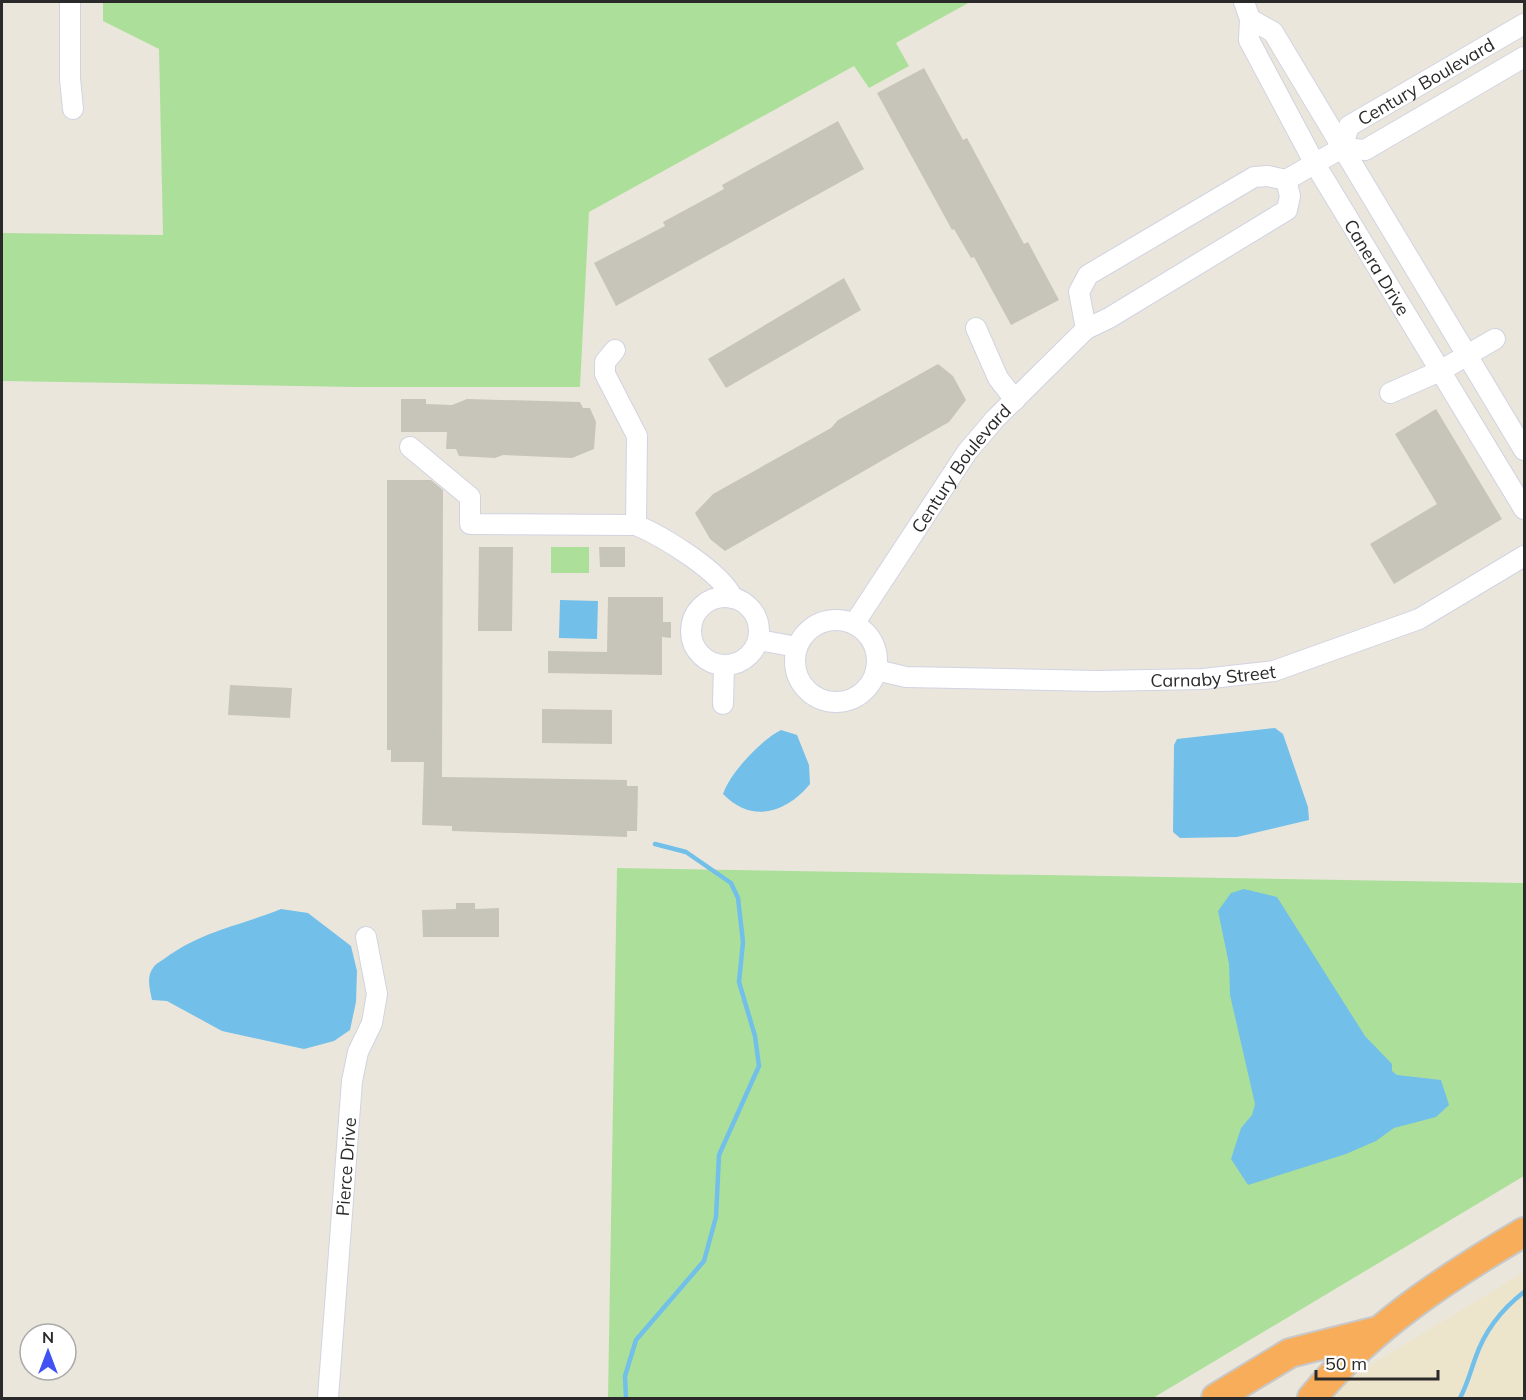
<svg xmlns="http://www.w3.org/2000/svg" width="1526" height="1400" viewBox="0 0 1526 1400" font-family="Mulish,sans-serif">
<rect width="100%" height="100%" fill="#ebe6dc"/>
<path fill="#ece5cc" d="M1524,1272V1398H1316Z"/>
<path fill="#ace09a" d="M103,2H970L896,43L909,66L869,88L854,66L589,212L580,387H354L2,381V233L163,235L159,49L103,21Z
M551,547H589V573H551Z
M617,868L1524,883V1176L1153,1398H608Z"/>
<path fill="#72bfea" d="M560,600L598,601L597,639L559,638Z
M1275,728L1283,734L1308,807L1309,820L1237,837L1180,838L1173,832L1174,745L1177,739Z
M781,730L797,735L809,765L810,784C786,813 752,824 723,794C730,773 761,740 781,730Z
M1244,889L1277,897L1365,1036L1392,1064V1071L1397,1075L1441,1080L1449,1105L1436,1117L1394,1128L1376,1141L1346,1154L1248,1185L1231,1159L1241,1128L1252,1115L1255,1104L1230,995L1229,964L1218,911L1231,893Z
M281,909L308,913L351,946L357,971L356,1002L350,1030L334,1041L304,1049L222,1031L167,1001L152,1000C150,990 146,977 153,968C155,964 161,961 164,959C201,931 239,926 281,909Z"/>
<g fill="none" stroke-linecap="round" stroke-linejoin="round">
<path stroke="#72bfea" stroke-width="4.5" d="M626,1398L625,1376L636,1340L704,1261L716,1217L719,1155L759,1066L755,1036L739,982L743,942L738,898L731,883L686,852L655,844
M1460,1398C1467,1385 1470,1373 1475,1359C1484,1332 1502,1309 1524,1292"/>
</g>
<path fill="#c7c4ba" d="M924,68L963,140L967,138L1024,244L1028,242L1059,300L1011,325L974,257L971,258L954,229L952,230L877,93Z
M838,121L864,169L616,306L594,263L665,226L663,222L724,189L722,185Z
M844,278L861,310L726,388L708,359Z
M938,364L953,376L966,400L949,422L725,551L710,539L695,513L713,494L831,428L838,420Z
M401,399H426V404L452,405L467,399L580,402L583,408H590L596,422L594,449L572,458L503,455L495,458L459,456L456,449H446L447,432H401Z
M1436,409L1502,519L1394,584L1370,544L1437,504L1395,434Z
M387,480H431L443,490L442,777L627,780V786H638L637,831H627V837L572,835L452,831V826L422,825L424,762H391V750H387Z
M479,547H513L512,631H478Z
M599,547H625V567H600Z
M608,597H663V622H671V638L662,637V675L548,673V651L607,652Z
M230,685L292,688L290,718L228,715Z
M542,709L612,710V744L542,743Z
M456,903H475V909L499,908V937H423L422,910L456,909Z"/>
<g fill="none" stroke-linecap="round" stroke-linejoin="round">
<defs>
<g id="minor">
<path d="M70,2V79L73,109"/>
<path id="s1" d="M1244,2L1250,19L1249,40L1315,164L1524,509"/>
<path d="M1250,19L1273,32L1524,450"/>
<path id="s2" d="M1342,148L1349,126L1524,24"/>
<path d="M976,328L998,378L1015,400"/>
<path d="M1086,329L1079,292L1088,275L1254,177L1268,176L1286,180L1342,148L1365,150L1524,57"/>
<path d="M615,350L605,362V374L637,436L636,525"/>
<path d="M1390,393L1440,371L1495,339"/>
<path d="M410,447L470,497V524L636,525C664,537 720,571 733,598"/>
<circle cx="725" cy="631" r="34"/>
<circle cx="836" cy="661" r="41"/>
<path id="s3" d="M854,624L967,452L995,419L1086,329L1109,318L1287,210L1290,196L1286,180"/>
<path d="M759,640L797,647"/>
<path id="s4" d="M876,670L906,677L1097,681L1203,679L1274,671L1419,619L1524,556"/>
<path d="M723,704L724,666"/>
<path id="s5" d="M328,1398L352,1081L358,1052L372,1023L377,994L366,937"/>
</g>
<path id="highway" d="M1216,1398L1290,1353L1377,1331
M1312,1398C1371,1327 1446,1278 1524,1232"/>
</defs>
<use href="#minor" stroke="#d1d3e2" stroke-width="22"/>
<use href="#highway" stroke="#c8c8c8" stroke-width="32"/>
<use href="#minor" stroke="#fff" stroke-width="20"/>
<use href="#highway" stroke="#f8ad5a" stroke-width="28"/>
</g>
<g text-anchor="middle" dominant-baseline="central" stroke-width="6" stroke-linejoin="round" paint-order="stroke">
<g font-size="18" fill="#2a2a2a" stroke="#fff">
<text stroke="none"><textPath href="#s2" startOffset="112">Century Boulevard</textPath></text>
<text stroke="none"><textPath href="#s1" startOffset="300">Canera Drive</textPath></text>
<text stroke="none"><textPath href="#s3" startOffset="189">Century Boulevard</textPath></text>
<text stroke="none"><textPath href="#s4" startOffset="338">Carnaby Street</textPath></text>
<text stroke="none"><textPath href="#s5" startOffset="232">Pierce Drive</textPath></text>
</g>
</g>
<rect width="1526" height="1400" fill="none" stroke="#2a2a2a" stroke-width="6"/>
<g transform="translate(48 1352)"><circle r="28" fill="#ffffff" stroke="#aaaaaa" stroke-width="1.5"/>
<path d="M0-4.5L10 22L0 15L-10 22Z" fill="#4152f3"/>
<text y="-9" font-size="16" font-weight="bold" text-anchor="middle" fill="#2a2a2a">N</text>
</g>
<path d="M1316 1370v9h122v-9" fill="none" stroke="#2a2a2a" stroke-width="3"/>
<text x="1325" y="1370" font-size="18" fill="#2a2a2a" stroke="#ffffff" stroke-width="4.5" paint-order="stroke">50 m</text>
</svg>
